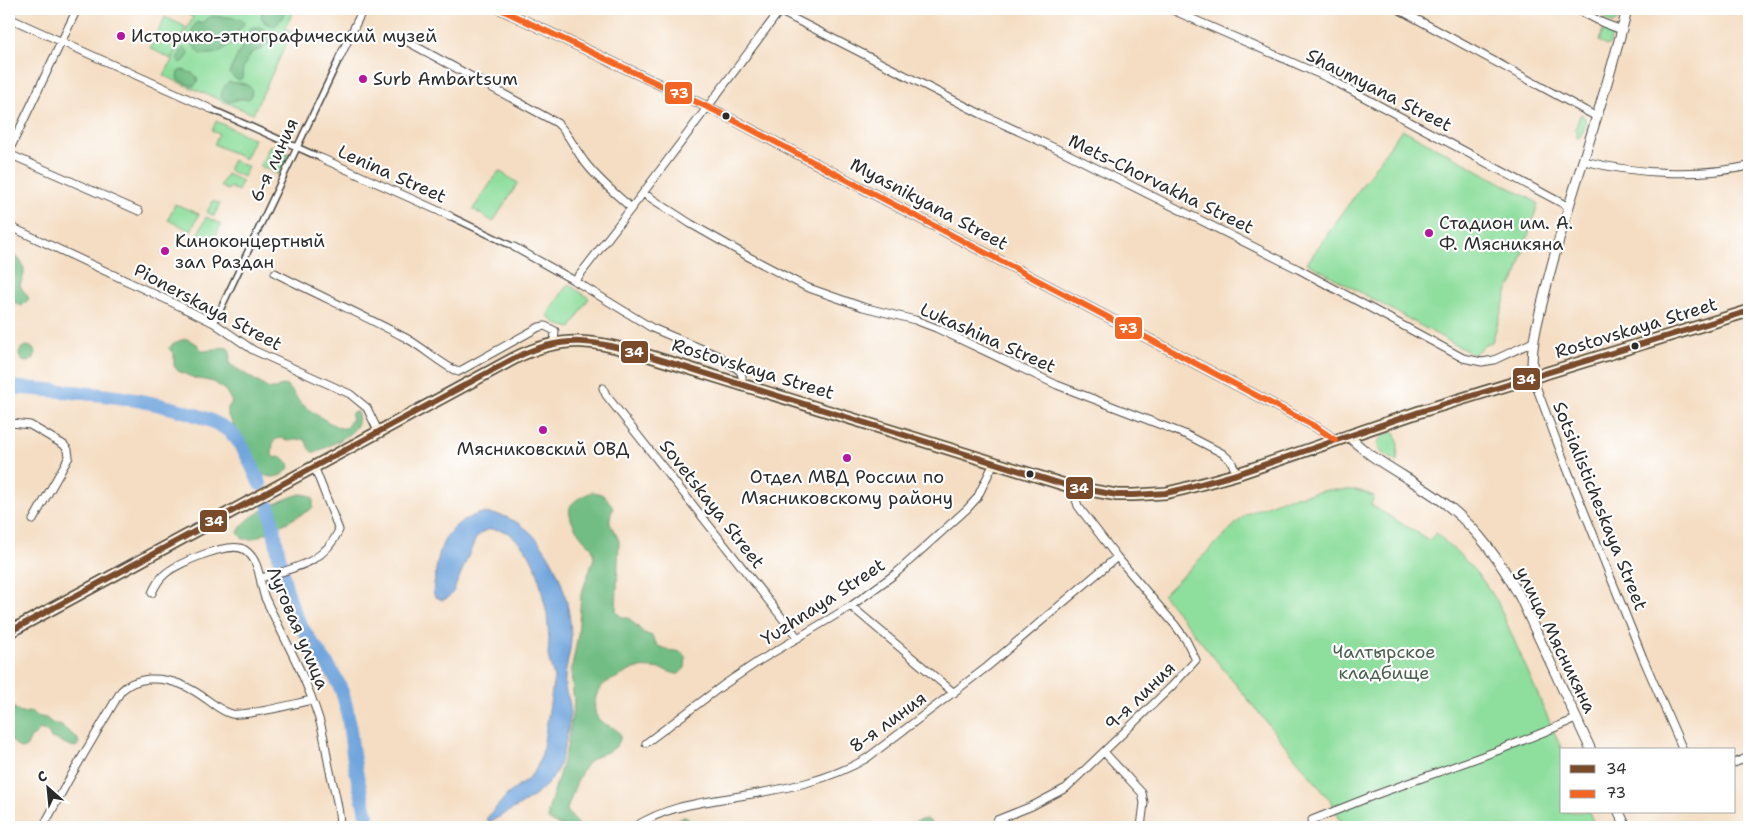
<svg xmlns="http://www.w3.org/2000/svg" width="1758" height="836" viewBox="0 0 1758 836" font-family="'Shantell Sans',sans-serif">
<rect width="100%" height="100%" fill="#fff"/>
<filter id="ink" filterUnits="userSpaceOnUse"><feTurbulence type="fractalNoise" baseFrequency=".02" numOctaves="2"/><feDisplacementMap in="SourceGraphic" scale="10" xChannelSelector="R" yChannelSelector="G"/><feConvolveMatrix kernelMatrix="1 2 1 2 8 2 1 2 1" color-interpolation-filters="sRGB"/></filter>
<filter id="wash" filterUnits="userSpaceOnUse"><feTurbulence type="fractalNoise" baseFrequency=".0096" numOctaves="4" result="noise"/><feDisplacementMap in="SourceGraphic" scale="20" xChannelSelector="R" yChannelSelector="G"/><feGaussianBlur stdDeviation="1.12" result="paint"/><feColorMatrix in="noise" values="0 0 0 0 0 0 0 0 0 0 0 0 0 0 0 0 0 1.4 0 .05"/><feComposite in="paint" operator="in"/></filter>
<g filter="url(#wash)">
<rect width="100%" height="100%" fill="#f4ddc2"/>
<path fill="#8ede9d" stroke="#5c8464" d="M176,9H295L285,28L292,32L253,114L164,76L193,17Z
M1609,9H1620L1617,21L1613,23L1607,21L1606,18Z
M165,17L186,27L171,59L150,48Z
M1606,29L1612,36L1609,45L1606,46L1599,41L1603,30Z
M1582,114C1589,121 1584,131 1579,138L1576,137L1578,132L1575,130L1580,115Z
M216,121L254,139L245,159L214,144L219,134L212,131Z
M1402,129L1538,203L1516,277L1508,290L1492,342L1483,346L1474,355L1307,263Z
M270,145L289,154L279,175L260,166Z
M233,160L248,167L243,177L228,170Z
M499,171L518,183L493,222L473,209Z
M227,174L242,181L238,191L230,187L228,190L220,186Z
M213,201L220,204L214,216L207,212Z
M175,204L199,214L191,231L168,220Z
M206,217L221,224L214,241L198,234Z
M568,284L589,298L571,328L556,324L547,315Z
M1395,432L1398,442L1397,462L1381,452L1377,445C1380,435 1386,434 1395,432Z
M1328,490H1357L1374,496L1371,505L1429,540L1436,533L1465,560L1481,578L1497,601L1562,750V812H1589L1596,827H1343L1333,804L1163,595L1246,514L1284,499Z"/>
<path fill="#72bd84" stroke="#4e7458" d="M270,9H286L282,18L275,26L265,23L261,16L262,12Z
M213,16C222,18 240,15 244,23C242,28 239,29 237,33C228,48 220,56 201,54C191,47 188,31 197,22L202,24L206,19Z
M253,27H259L274,34V39L266,44L261,50L252,52L243,67L242,78L240,80L234,78L229,73L250,29Z
M185,48L189,53C187,58 185,62 180,63L177,59L182,49Z
M182,70C190,72 204,76 194,86L190,85L178,80L177,76L178,72Z
M229,82C239,84 246,81 252,90L251,97L248,99H239L229,102L221,97C222,91 224,85 229,82Z
M9,254L16,256C26,266 26,273 20,285C22,291 27,293 29,299L22,306L9,300Z
M187,339L197,344L202,351C213,352 236,337 229,362L231,365L269,389H276C288,377 294,397 301,403C307,409 339,431 345,428C348,427 350,421 352,418L351,415L353,412H357C367,432 330,444 317,452H312C308,448 308,443 304,439C301,439 298,440 295,440C286,442 280,434 273,442L272,455L275,458C283,455 285,459 290,465C287,476 270,481 262,473C258,470 257,466 256,462L228,416V408L232,402L226,391L214,382L194,378L178,371L174,366V353L171,351L169,348C174,342 180,340 187,339Z
M19 354a8 8 0 1 1 16 0a8 8 0 1 1-16 0Z
M592,492C604,493 608,498 613,509C605,526 614,526 619,541L616,611L620,616L630,619L644,633L652,636L658,646L668,650L681,652L686,657L685,668L679,674C671,674 668,670 661,669C654,668 645,667 638,668C632,669 626,673 620,676C615,679 607,681 603,685C595,692 592,708 597,717C601,726 623,727 620,739C617,753 599,752 590,761C578,772 573,794 567,809C569,817 576,819 579,826V827C567,827 558,827 548,819V811L567,748L574,703L571,672L578,635L581,595L594,558L592,547C583,541 564,517 571,505C576,499 585,495 592,492Z
M301,494L308,495L313,498V508L267,533L252,539H243L238,533C243,516 285,498 301,494Z
M10,708H15L20,713L31,712L35,716L46,718L52,723L60,725L77,738L79,743L76,747C67,746 60,740 51,738L48,733L40,729L34,736L31,737L27,746L23,749L18,747L10,739H9Z
M686,816L696,827H672C675,821 679,818 686,816Z
M927,819L936,827H903L921,820Z"/>
<path fill="#71a5dd" stroke="#4e6884" d="M482,513C491,514 500,514 508,518C550,535 570,593 571,635C572,652 563,671 565,688C566,694 570,700 570,706C571,721 563,759 556,772C543,796 512,809 490,822L486,819L507,795L528,779L536,769L542,754L554,678L548,656L549,639L547,614L537,570L529,554L519,542L509,533L500,530L491,529L484,531L476,538L453,592L448,598L442,600L435,597L433,592C438,554 439,525 482,513Z"/>
<g fill="none" stroke-linecap="round" stroke-linejoin="round">
<path stroke="#71a5dd" stroke-width="14" d="M9,387C65,391 121,394 176,409C194,414 214,420 229,431C244,444 252,467 260,484
M269,507C279,547 281,588 300,624C313,648 333,667 342,692C350,714 350,737 354,760C357,778 362,797 367,815"/>
</g>
</g>
<g filter="url(#ink)">
<g fill="none" stroke-linecap="round" stroke-linejoin="round">
<defs>
<path id="pedestrian" d="M211,109L321,158
M450,216L514,247
M214,323L339,59"/>
<path id="minor" d="M775,9L981,114L1068,154L1298,269L1463,358L1482,362L1494,360L1533,342
M1170,9L1328,78L1569,207
M1398,9L1597,117
M1576,9L1603,23L1622,30
M9,18L211,109
M406,41L557,123C569,134 574,148 584,161C597,179 615,193 631,208
M339,59L363,9
M9,151L77,9
M9,154L139,211
M321,158L450,216
M1584,161C1635,174 1698,177 1749,166
M643,193L691,224L749,257L806,287L863,307L915,320L936,328L1057,385L1187,435L1222,453L1231,461L1237,474
M9,226L163,298L214,323L253,350L350,394L367,408L378,431
M514,247L575,281L652,328L719,356L740,371L742,376V384
M275,273C318,295 363,315 406,338C424,348 439,363 458,372L539,327L545,326L555,331L554,343
M575,281L643,193L781,9
M1533,378L1566,466L1643,658L1683,750
M603,388L606,395L798,638
M9,421L12,423L30,425L64,445L68,450L69,457L33,520
M261,578C293,568 324,564 339,530L314,466
M152,593C155,586 159,579 165,574C177,563 231,540 245,550C261,561 259,583 265,598C284,638 306,677 319,719C325,736 326,754 330,771C334,790 340,808 340,827
M851,606L954,693
M646,743L722,686L759,661L851,606L895,574L967,509L977,498L994,463
M1104,752L1142,793L1144,803L1141,827
M1734,763L1749,757
M997,820L1032,806L1066,788L1172,686L1196,660L1186,640L1175,625L1117,557L1078,506L1072,487
M1312,820L1375,795L1502,749L1576,719
M43,827L68,781L121,691C129,683 138,680 149,679C173,678 190,687 209,701C216,706 223,712 232,714C249,716 293,704 312,700
M634,827C670,805 699,803 740,796C784,789 829,781 867,758L987,667L1117,557"/>
<path id="tertiary" d="M500,9L722,114L1316,427L1335,440
M1533,378C1529,347 1539,317 1546,288C1569,194 1605,103 1627,9
M1347,435C1354,441 1361,448 1368,453C1395,473 1426,487 1452,509C1481,533 1502,564 1520,597L1591,750
M1619,812L1626,827"/>
<path id="primary" d="M9,632L515,358C565,333 595,341 646,355L1072,487L1117,495H1134L1166,493L1183,489L1237,474L1419,412L1749,311"/>
</defs>
<use href="#pedestrian" stroke="#494642" stroke-width="8"/>
<use href="#minor" stroke="#494642" stroke-width="9"/>
<use href="#tertiary" stroke="#494642" stroke-width="11"/>
<use href="#primary" stroke="#494642" stroke-width="14"/>
<use href="#pedestrian" stroke="#fff" stroke-width="5"/>
<use href="#minor" stroke="#fff" stroke-width="7"/>
<use href="#tertiary" stroke="#fff" stroke-width="9"/>
<use href="#primary" stroke="#f3c26a" stroke-width="11"/>
<defs>
<path id="bus-1" d="M9,632L515,358C565,333 595,341 646,355L1072,487L1117,495H1134L1166,493L1183,489L1237,474L1419,412L1749,311"/>
<path id="bus-2" d="M500,9L722,114L1316,427L1335,440"/>
</defs>
<use href="#bus-1" stroke="#fff" stroke-width="10"/>
<use href="#bus-2" stroke="#fff" stroke-width="10"/>
<use href="#bus-1" stroke="#7a4b2a" stroke-width="6"/>
<use href="#bus-2" stroke="#f26522" stroke-width="6"/>
</g>
</g>
<g fill="#b5179e" stroke="#fff" stroke-width="2">
<circle cx="121" cy="36" r="5"/>
<circle cx="363" cy="79" r="5"/>
<circle cx="1429" cy="233" r="5"/>
<circle cx="165" cy="251" r="5"/>
<circle cx="543" cy="430" r="5"/>
<circle cx="847" cy="458" r="5"/>
</g>
<g fill="#2b2b2b" stroke="#fff" stroke-width="2">
<circle cx="726" cy="116" r="4.5"/>
<circle cx="1635" cy="346" r="4.5"/>
<circle cx="1030" cy="474" r="4.5"/>
</g>
<g text-anchor="middle" dominant-baseline="central" stroke-width="4.5" stroke-linejoin="round" paint-order="stroke">
<g font-size="18" fill="#2b2b2b" stroke="#fff" text-anchor="start">
<text x="131" y="36">Историко-этнографический музей</text>
<text x="373" y="79">Surb Ambartsum</text>
<text x="1439" y="223">Стадион им. А.<tspan x="1439" dy="21">Ф. Мясникяна</tspan></text>
<text x="175" y="241">Киноконцертный<tspan x="175" dy="21">зал Раздан</tspan></text>
<text x="543" y="449" text-anchor="middle">Мясниковский ОВД</text>
<text x="847" y="477" text-anchor="middle">Отдел МВД России по<tspan x="847" dy="21">Мясниковскому району</tspan></text>
</g>
<g font-size="18" fill="#2b2b2b" stroke="#fff">
<text transform="translate(1379 90) rotate(27)">Shaumyana Street</text>
<text transform="translate(274 160) rotate(-65)">6-я линия</text>
<text transform="translate(392 174) rotate(24)">Lenina Street</text>
<text transform="translate(1161 184) rotate(26)">Mets-Chorvakha Street</text>
<text transform="translate(929 204) rotate(28)">Myasnikyana Street</text>
<text transform="translate(208 307) rotate(28)">Pionerskaya Street</text>
<text transform="translate(1636 328) rotate(-17)">Rostovskaya Street</text>
<text transform="translate(988 338) rotate(24)">Lukashina Street</text>
<text transform="translate(753 369) rotate(17)">Rostovskaya Street</text>
<text transform="translate(712 504) rotate(52)">Sovetskaya Street</text>
<text transform="translate(1600 506) rotate(68)">Sotsialisticheskaya Street</text>
<text transform="translate(823 602) rotate(-33)">Yuzhnaya Street</text>
<text transform="translate(298 628) rotate(67)">Луговая улица</text>
<text transform="translate(1556 640) rotate(64)">улица Мясникяна</text>
<text transform="translate(1140 696) rotate(-44)">9-я линия</text>
<text transform="translate(888 722) rotate(-36)">8-я линия</text>
</g>
<g font-size="18" fill="#49614d" stroke="#fff">
<text x="1384" y="652">Чалтырское<tspan x="1384" dy="21">кладбище</tspan></text>
</g>
</g>
<g stroke="#fff" stroke-width="2">
<rect x="664" y="81" width="29" height="24" rx="5" fill="#f26522"/>
<rect x="1114" y="316" width="29" height="24" rx="5" fill="#f26522"/>
<rect x="620" y="340" width="29" height="24" rx="5" fill="#7a4b2a"/>
<rect x="1512" y="367" width="29" height="24" rx="5" fill="#7a4b2a"/>
<rect x="1065" y="476" width="29" height="24" rx="5" fill="#7a4b2a"/>
<rect x="199" y="509" width="29" height="24" rx="5" fill="#7a4b2a"/>
</g>
<g font-size="14" text-anchor="middle" font-weight="bold" fill="#fff">
<text x="679" y="98">73</text>
<text x="1128" y="333">73</text>
<text x="634" y="357">34</text>
<text x="1526" y="384">34</text>
<text x="1079" y="493">34</text>
<text x="214" y="526">34</text>
</g>
<rect width="1758" height="836" fill="none" stroke="#fff" stroke-width="30"/>
<rect x="1560" y="748" width="175" height="65" fill="#ffffff" stroke="#aaaaaa"/>
<rect x="1570" y="765" width="25" height="8" fill="#7a4b2a" stroke="#aaaaaa"/>
<text x="1606" y="774" font-size="15" fill="#2b2b2b">34</text>
<rect x="1570" y="790" width="25" height="8" fill="#f26522" stroke="#aaaaaa"/>
<text x="1606" y="798" font-size="15" fill="#2b2b2b">73</text>
<g transform="translate(48 788) rotate(333)" stroke="#ffffff" stroke-width="4" paint-order="stroke">
<path d="M0-4L9 19L0 12L-9 19Z" fill="#2b2b2b"/>
<text y="-8" font-size="14" font-weight="bold" text-anchor="middle" fill="#2b2b2b">С</text>
</g>
</svg>
